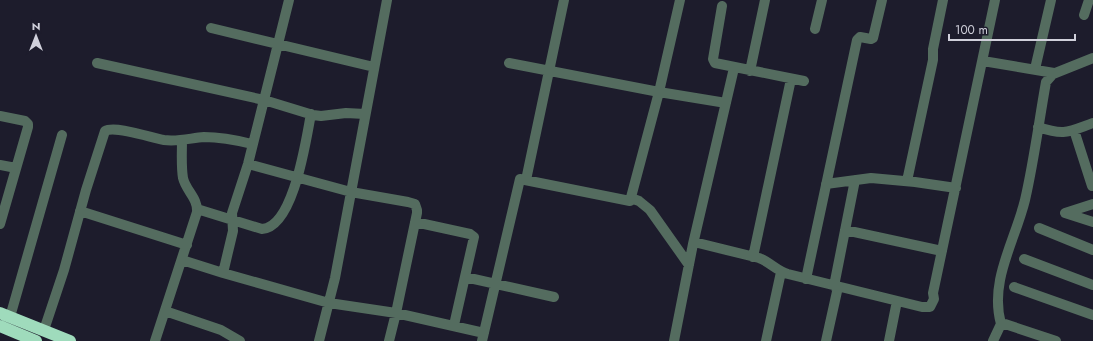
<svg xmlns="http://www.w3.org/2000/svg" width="1093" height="341" viewBox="0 0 1093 341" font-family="Jost,sans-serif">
<rect width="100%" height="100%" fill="#1d1c2c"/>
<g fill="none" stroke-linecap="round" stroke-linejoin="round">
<path stroke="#546c5f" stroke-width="10" d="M722,6L713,59L715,63L804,81
M1084,15L1089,0
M211,28L374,67
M815,29L822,0
M983,61L1054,73
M97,63L264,100L313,115L321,116L346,113L365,114
M509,63L659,92L726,103
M1035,69L1051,0
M750,71L765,0
M0,116L25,121L28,124V127L0,224
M1038,127C1065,136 1068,132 1093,123
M1074,130L1092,186
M248,164L351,192L408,202L415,204L417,210V213L396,313L389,341
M0,165L16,168
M526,180L564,0
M907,181L933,60V49L943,0
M826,184L871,178L915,182L956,188
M631,198L639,201L650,210L689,265
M1093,204L1065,213L1093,222
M197,209L262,229C294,227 306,139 311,114
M80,211L187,245
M415,222L470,234L474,237L454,325
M1039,228L1093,250
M845,230L942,251
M694,242L759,258C770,262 777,271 788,274L922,307H930L934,299L933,293L995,0
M753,257L791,79
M1024,259L1093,285
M182,260L223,273L329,303L396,313L484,333
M223,273L233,231L232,213L248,164L289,0
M465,277L554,297
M806,279L857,40L860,37L871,39L873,38L882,0
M834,286L855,180
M1014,287L1093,315
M165,311L221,330L240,341
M10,317L62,135
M1001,324C989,281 1015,241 1025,200C1034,161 1039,121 1046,82L1053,74L1093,58
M44,330L64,270L86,190L105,131C115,125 152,138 164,140C178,142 191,138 204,137C221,137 236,140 252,144
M155,341L197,212C198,198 186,191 183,178C181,166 182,152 182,140
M319,341L335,278L387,0
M482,341L520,179L630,201L659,92L680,0
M674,341L693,244L734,68
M766,341L781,272
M826,341L838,287
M889,341L897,301
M993,341L1001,324H1005L1056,341"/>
<path stroke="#9fdbbc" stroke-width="12" d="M0,313L70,341
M0,326L36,341"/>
</g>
<g transform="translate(36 36)" stroke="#1d1c2c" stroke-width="3" paint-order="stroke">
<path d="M0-3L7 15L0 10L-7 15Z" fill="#d0d0db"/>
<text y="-6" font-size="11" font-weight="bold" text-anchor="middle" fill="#d0d0db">N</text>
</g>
<path d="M949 34v6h126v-6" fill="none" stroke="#d0d0db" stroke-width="2"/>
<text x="955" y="34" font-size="12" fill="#d0d0db" stroke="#1d1c2c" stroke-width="3" paint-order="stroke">100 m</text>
</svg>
